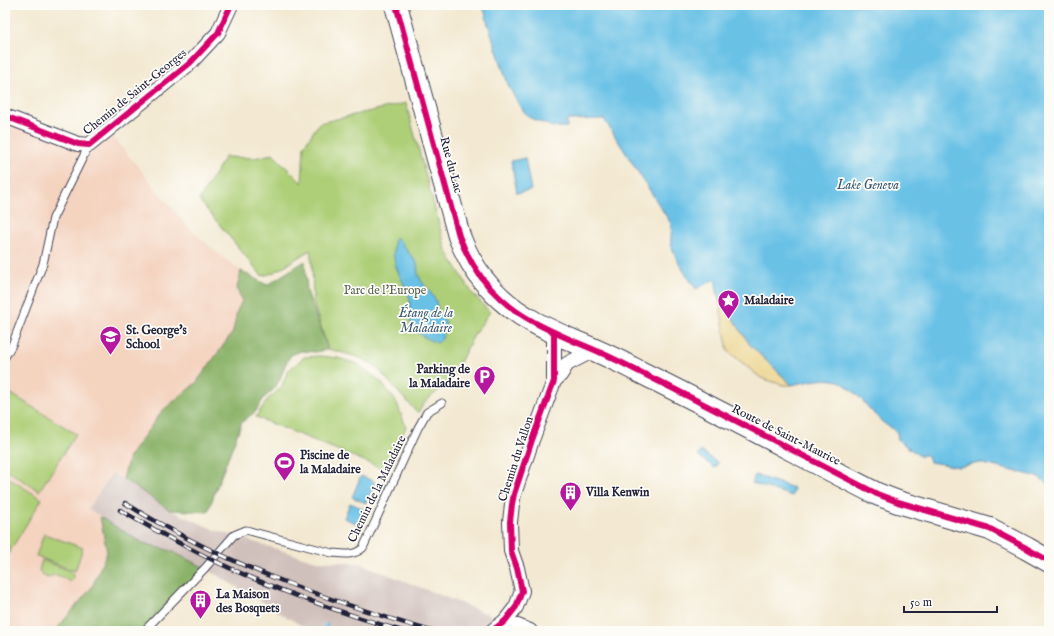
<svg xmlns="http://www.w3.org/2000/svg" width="1054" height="636" viewBox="0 0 1054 636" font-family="'IM FELL English',serif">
<rect width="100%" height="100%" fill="#fdfcf7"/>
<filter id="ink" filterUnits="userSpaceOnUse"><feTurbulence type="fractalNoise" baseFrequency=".025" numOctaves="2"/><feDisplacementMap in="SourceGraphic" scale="8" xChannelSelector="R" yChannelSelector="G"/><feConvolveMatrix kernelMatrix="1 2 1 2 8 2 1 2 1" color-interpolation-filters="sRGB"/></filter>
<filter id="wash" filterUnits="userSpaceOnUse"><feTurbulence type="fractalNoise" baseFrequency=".012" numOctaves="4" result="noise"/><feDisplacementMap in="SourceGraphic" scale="16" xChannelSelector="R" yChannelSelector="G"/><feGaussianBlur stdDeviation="0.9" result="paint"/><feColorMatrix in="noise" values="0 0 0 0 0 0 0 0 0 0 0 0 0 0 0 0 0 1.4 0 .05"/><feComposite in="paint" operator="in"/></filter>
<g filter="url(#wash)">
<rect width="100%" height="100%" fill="#f3e9d2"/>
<path fill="#f4d3bf" d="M5,116L78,144L111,134L186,225L217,253L241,271L237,288L242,301L237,311L233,332L196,383L162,411L129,457L123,479L112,473L89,509L100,517L107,552L92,587L55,631H5Z"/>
<path fill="#d0c0bb" d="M112,473L170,510L215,530L316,561L359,563L505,621L509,631H310L205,568L171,551L143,543L88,509Z"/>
<path fill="#aecf78" stroke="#68785a" d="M406,103L446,250L472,293L490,312L475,333L453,376L446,384L425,402L418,413L402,396L380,371L371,363L358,357L328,349L313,302L312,264L310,250L273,273L262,276L199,200L225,157L254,158L273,154L302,183L304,146L319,123Z
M320,356L338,358L357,364L379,380L396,401L406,427L384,476V469L256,417L267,400L281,388L288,371L304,357Z
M5,390L76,434L39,491L5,469Z
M5,476L42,499L5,559Z
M44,534L83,548L75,571L36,556Z
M42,560L71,571L73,575V579L70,582L60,576L54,575L48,578L42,575L39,570Z"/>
<path fill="#8ab268" stroke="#566a52" d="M305,261L307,291L328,349L316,352L301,351L291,355L285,365L280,379L274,389L264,398L256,411L242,422L216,489L208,512L170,510L123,479L129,457L162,411L196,383L233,332L237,311L242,301L237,288L241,271L267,285Z
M100,517L143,543L171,551L205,568L144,631H55L92,587L107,552Z"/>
<path fill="#eeda9e" stroke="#887e6c" d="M718,295L750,345L792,385H783L761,378L728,351Z"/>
<path fill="#69c1e6" stroke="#467290" d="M483,5H1049V485L1039,477L980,463L959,467L930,462L928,457L924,454L921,457L898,440L897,432C891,428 884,424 879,419C868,408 852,386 838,381C825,377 805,382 792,385L750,345L718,295L715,279L696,289C687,276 675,260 671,244C670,237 673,229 670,222L604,119L567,120V127H553L530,118L520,107L509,87L488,24Z
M525,158L531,190L517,193L511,161Z
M395,237L398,239L417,263L418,274L422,282L433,296L436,301L437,308L440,315L445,321L446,328L443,332L442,339L438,343C431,341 419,335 414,329C407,320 412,306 409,296C405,285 395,269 394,258C393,251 394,243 395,237Z
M701,451L718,463L715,468L698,456Z
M755,475L794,488L792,496L752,483Z
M361,476L375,482L366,503L352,497Z
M350,503L364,509L358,524L344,518Z"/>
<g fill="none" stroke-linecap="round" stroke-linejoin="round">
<path stroke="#69c1e6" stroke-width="3.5" d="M325,631L327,625"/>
</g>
</g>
<g filter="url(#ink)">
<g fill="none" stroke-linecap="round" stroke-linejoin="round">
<defs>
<path id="service" d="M5,357L12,345L43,264L53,218L89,145
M144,631L205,568L234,535L246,530L332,553C344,554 354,556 363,548L418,428L427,412L442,403"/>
<path id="minor" d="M5,116L78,144L89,145L190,63L218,33L231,5
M554,381L561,374L567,364L594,350
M505,621L530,631
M492,631L505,621L516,607L522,591L517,568L511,551L510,522L512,504L514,494L532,440L554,381V332"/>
<path id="primary" d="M396,5L459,236C468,259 481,281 500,298C522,319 551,331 578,343C598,351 617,360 636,370C717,410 797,453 877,494L898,502L990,529L1026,548L1049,561"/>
</defs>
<use href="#service" stroke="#414052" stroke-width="9"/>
<use href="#minor" stroke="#414052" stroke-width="16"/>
<use href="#primary" stroke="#414052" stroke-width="24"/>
<use href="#service" stroke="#fff" stroke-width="7"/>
<use href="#minor" stroke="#fff" stroke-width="14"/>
<use href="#primary" stroke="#fff" stroke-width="22"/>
<defs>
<path id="rail" d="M125,503C221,563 323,599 431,631
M120,510C161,534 202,556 245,575C296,597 349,615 402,631"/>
</defs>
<use href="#rail" stroke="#22223b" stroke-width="4.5"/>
<use href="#rail" stroke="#fdfcf7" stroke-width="3" stroke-dasharray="9" stroke-linecap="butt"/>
<defs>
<path id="cycleway" d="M396,5L459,236C468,259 481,281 500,298C522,319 551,331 578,343C598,351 617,360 636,370C717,410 797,453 877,494L898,502L990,529L1026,548L1049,561
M5,116L78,144L89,145L190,63L218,33L231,5
M492,631L505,621L516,607L522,591L517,568L511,551L510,522L512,504L514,494L532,440L554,381V332"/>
</defs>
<use href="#cycleway" stroke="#fdfcf7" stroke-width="8"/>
<use href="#cycleway" stroke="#d6006c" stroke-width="6"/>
</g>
</g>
<defs>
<symbol id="sight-pin" viewBox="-11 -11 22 30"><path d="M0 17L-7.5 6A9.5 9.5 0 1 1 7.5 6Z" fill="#b5179e" stroke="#fdfcf7"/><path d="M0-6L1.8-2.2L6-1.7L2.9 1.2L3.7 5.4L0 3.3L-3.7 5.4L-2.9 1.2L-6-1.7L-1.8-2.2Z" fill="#fff"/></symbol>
<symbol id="school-pin" viewBox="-11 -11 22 30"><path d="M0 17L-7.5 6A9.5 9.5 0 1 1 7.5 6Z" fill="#b5179e" stroke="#fdfcf7"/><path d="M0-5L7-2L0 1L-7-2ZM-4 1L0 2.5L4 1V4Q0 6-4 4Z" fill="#fff"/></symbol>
<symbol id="parking-pin" viewBox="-11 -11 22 30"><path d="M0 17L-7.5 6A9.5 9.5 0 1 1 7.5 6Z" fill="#b5179e" stroke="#fdfcf7"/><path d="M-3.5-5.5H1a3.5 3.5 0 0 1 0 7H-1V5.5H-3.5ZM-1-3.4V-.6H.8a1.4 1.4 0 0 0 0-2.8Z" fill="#fff"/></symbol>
<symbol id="stadium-pin" viewBox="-11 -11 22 30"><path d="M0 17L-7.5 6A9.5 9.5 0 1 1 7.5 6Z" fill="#b5179e" stroke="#fdfcf7"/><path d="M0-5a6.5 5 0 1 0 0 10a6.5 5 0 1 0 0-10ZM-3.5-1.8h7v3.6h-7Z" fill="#fff"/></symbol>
<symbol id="building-pin" viewBox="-11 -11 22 30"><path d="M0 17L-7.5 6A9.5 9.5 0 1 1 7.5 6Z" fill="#b5179e" stroke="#fdfcf7"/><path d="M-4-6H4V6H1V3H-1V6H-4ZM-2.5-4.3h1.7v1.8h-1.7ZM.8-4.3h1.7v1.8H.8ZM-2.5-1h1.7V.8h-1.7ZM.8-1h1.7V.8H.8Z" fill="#fff"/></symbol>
</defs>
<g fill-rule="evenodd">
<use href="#sight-pin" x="716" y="288" width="25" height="34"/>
<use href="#school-pin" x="98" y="324" width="25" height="34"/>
<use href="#parking-pin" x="472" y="364" width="25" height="34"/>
<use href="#stadium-pin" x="272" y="450" width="25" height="34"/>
<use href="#building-pin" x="558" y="480" width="25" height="34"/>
<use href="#building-pin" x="188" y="588" width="25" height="34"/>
</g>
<g text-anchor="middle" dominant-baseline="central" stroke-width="3.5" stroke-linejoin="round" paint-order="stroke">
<g font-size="12" fill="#22223b" stroke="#fdfcf7">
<text transform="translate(135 92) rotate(-39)">Chemin de Saint-Georges</text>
<text transform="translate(451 165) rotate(75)">Rue du Lac</text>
<text transform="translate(786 435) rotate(27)">Route de Saint-Maurice</text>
<text transform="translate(516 459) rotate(-72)">Chemin du Vallon</text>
<text transform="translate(377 489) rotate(-64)">Chemin de la Maladaire</text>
</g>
<g font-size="12" fill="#535f50" stroke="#fdfcf7">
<text x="385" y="290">Parc de l'Europe</text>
</g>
<g font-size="12" font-weight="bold" fill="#22223b" stroke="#fdfcf7" text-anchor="start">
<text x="744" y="300">Maladaire</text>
<text x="126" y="330">St. George's<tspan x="126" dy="14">School</tspan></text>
<text x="470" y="369" text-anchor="end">Parking de<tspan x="470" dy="14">la Maladaire</tspan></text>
<text x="300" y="455">Piscine de<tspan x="300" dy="14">la Maladaire</tspan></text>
<text x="586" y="492">Villa Kenwin</text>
<text x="216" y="594">La Maison<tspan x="216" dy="14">des Bosquets</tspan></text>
</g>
<g font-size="13" font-style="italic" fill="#3b5a77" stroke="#fdfcf7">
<text x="868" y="185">Lake Geneva</text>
<text x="426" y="313">Étang de la<tspan x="426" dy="15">Maladaire</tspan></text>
</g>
</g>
<rect width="1054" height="636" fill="none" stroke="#fdfcf7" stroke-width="20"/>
<path d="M904 606v6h93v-6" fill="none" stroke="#22223b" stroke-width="2"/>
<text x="910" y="606" font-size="12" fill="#22223b" stroke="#fdfcf7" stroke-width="3" paint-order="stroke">50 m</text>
</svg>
